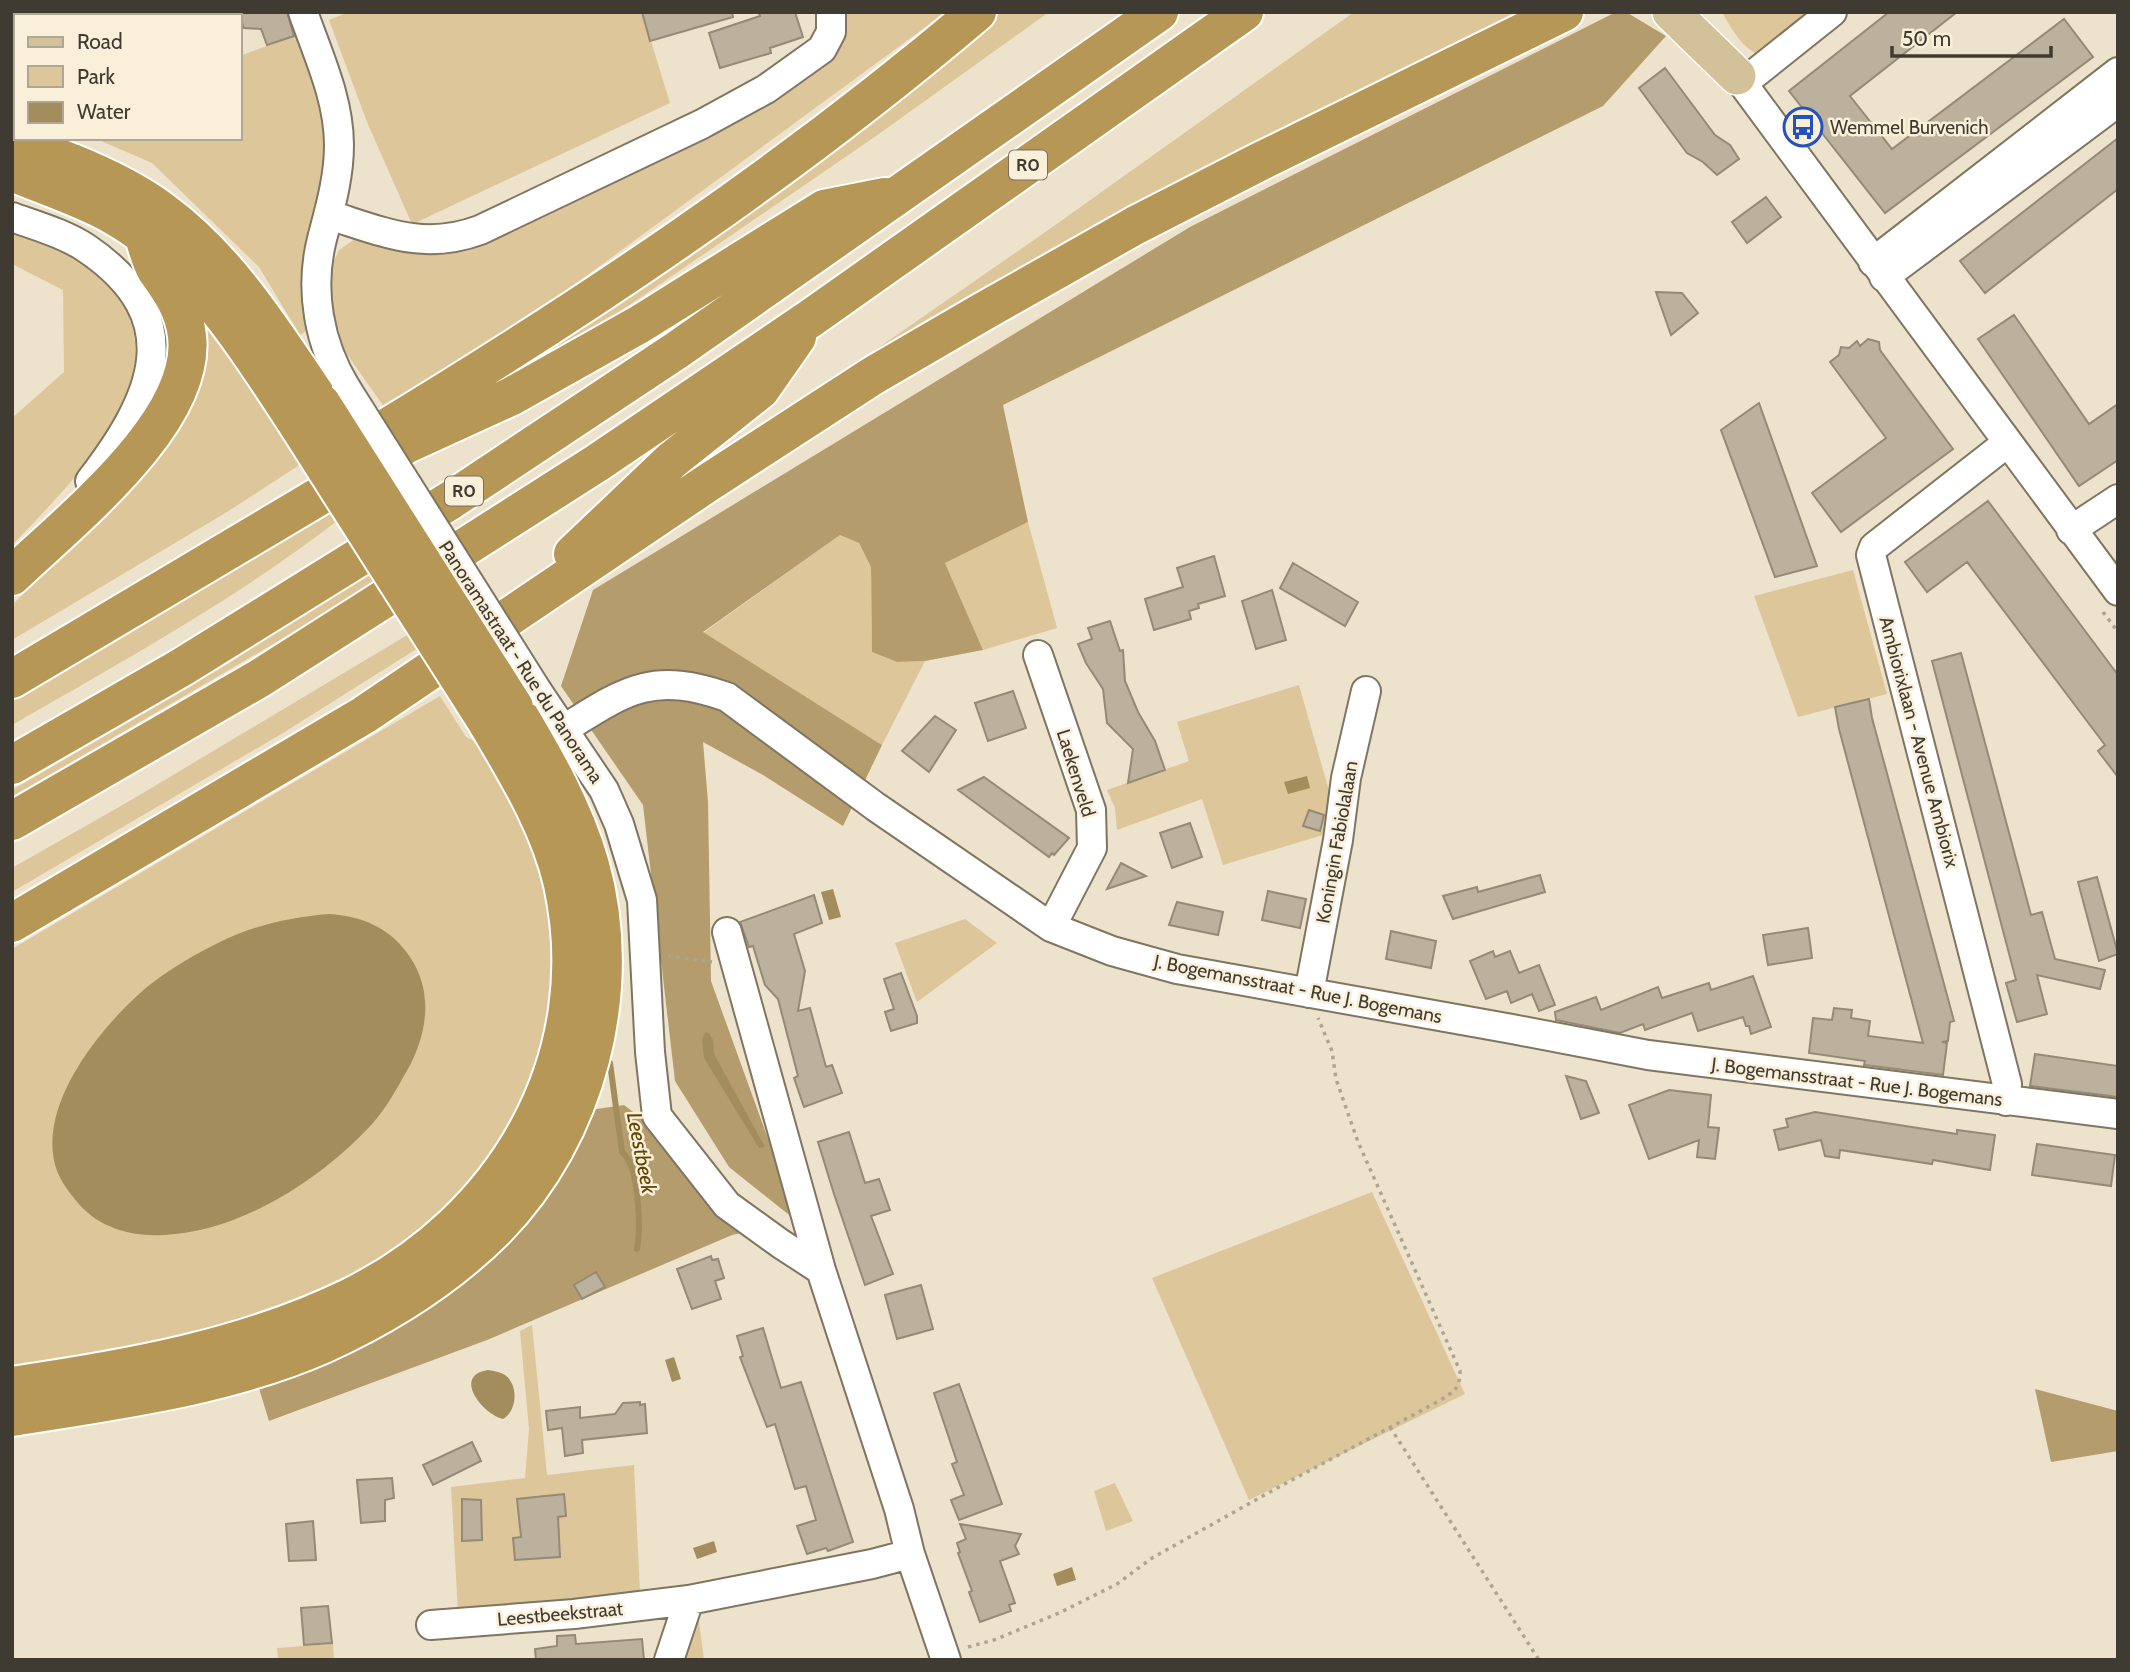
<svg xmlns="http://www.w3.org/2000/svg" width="2130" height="1672" viewBox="0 0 2130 1672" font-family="Cabin,sans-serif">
<rect width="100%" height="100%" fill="#ede2cc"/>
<path fill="#ddc69a" d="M349,12H642L670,103L415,223L411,222L367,122L329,20Z
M845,12H946L548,304L387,411L344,350L333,309L329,273L339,250L355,239L492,235L639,171L766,105L830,59L846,19Z
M992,12H1049L876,136L615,315L496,386L490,374Z
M1354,12H1530L823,386L1044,233Z
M1722,12H1813L1761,56C1742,48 1732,30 1722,12Z
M295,35L315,86L324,121L322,184L304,285L306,331L300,335L259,267L152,163L94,138H240V56Z
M12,233C32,240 54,246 72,257C212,342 87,468 12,545V418L64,372L63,290L12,264Z
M183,292L209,319L301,464L227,512L12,640V605L49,568L151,451Z
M329,507L337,521C236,599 123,661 12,725V695Z
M1028,522L1057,628L983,650L945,563Z
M840,535L859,543L871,567L872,652L897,662L925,661L882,745L703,633Z
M1853,570L1887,694L1798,717L1754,596Z
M370,573L375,581L285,637L12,797V790L226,665Z
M409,634L418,648L283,733L12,892V868L133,799Z
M1299,685L1335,812L1333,832L1223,865L1202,799L1117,830L1115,808L1107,790L1189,761L1177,722Z
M440,696L466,737L476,742L523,823L554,911L556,1011L516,1122L467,1188L422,1232L360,1275L319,1295L177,1343L12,1370V949Z
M965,919L997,943L917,1002L895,943Z
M1372,1192L1465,1394L1249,1500L1152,1278Z
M532,1325L547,1475L634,1465L640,1593L458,1613L451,1487L525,1478L529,1429L520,1331Z
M1115,1483L1133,1521L1106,1531L1094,1491Z
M698,1614L704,1660H682Z
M333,1644L334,1660H278L277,1648Z"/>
<path fill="#b49c6c" d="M1616,12H1626L1666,36L1603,106L1003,405L1028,522L945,563L983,650L925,661L897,662L872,652L871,567L859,543L840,535L703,632L882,745L843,826L763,775L703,742L708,802L711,981L798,1222L729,1167L675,1081L643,805L561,686L593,590L1190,227Z
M12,18L16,19V84H12Z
M624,1105L649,1124L705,1201L746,1232L732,1235L487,1340L269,1421L258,1385L590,1110Z
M2035,1389L2118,1411V1451L2051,1462Z"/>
<path fill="#a48d5d" d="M1307,776L1310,788L1288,794L1284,782Z
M833,889L841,917L829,920L821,892Z
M329,914C362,916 391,928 410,957C434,993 427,1034 408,1069C397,1088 387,1107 373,1123C323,1178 241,1232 164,1235C130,1237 95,1227 74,1198C67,1190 61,1181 57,1171C34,1107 102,1025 147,987C168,970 195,954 220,942C254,925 292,917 329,914Z
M705,1032L709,1033L713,1040L714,1054L765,1147L759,1148L704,1058L702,1040Z
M674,1357L681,1379L672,1382L665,1360Z
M488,1370C494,1371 500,1372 505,1375C519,1385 517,1411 503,1419C484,1415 451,1376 488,1370Z
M714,1541L717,1552L697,1559L693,1548Z
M1072,1567L1076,1580L1057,1586L1053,1574Z"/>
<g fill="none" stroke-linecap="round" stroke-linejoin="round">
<path stroke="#a48d5d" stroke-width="6" d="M610,1063L622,1152C639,1165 641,1228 637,1249"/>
</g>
<path fill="#bcb19c" stroke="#948a76" stroke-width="2" d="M238,12H287L294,36L267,45L261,29L244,28Z
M642,12H732L733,17L650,41Z
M759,12H795L803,37L770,48L771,53L720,68L709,33L760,16Z
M1889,12H1957L1850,96L1892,149L2064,19L2093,57L1885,213L1789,91Z
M1665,68L1715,135L1730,145L1739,159L1717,175L1703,162L1687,153L1639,88Z
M2118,138V189L1985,293L1960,261Z
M1766,197L1781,217L1747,243L1732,222Z
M1656,292L1682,293L1698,313L1671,335Z
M2014,315L2089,424L2118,404V460L2079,486L1978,339Z
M1868,339L1879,342L1880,350L1953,449L1841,532L1812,493L1886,438L1830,362L1839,355L1841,347L1849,348L1857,341L1860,346Z
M1759,403L1817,566L1775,577L1721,430Z
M1988,501L2118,675V777L2098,751L2105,745L1967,562L1927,592L1905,562Z
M1214,556L1225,596L1198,604L1199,608L1189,611L1191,619L1154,630L1145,599L1183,587L1177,568Z
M1293,563L1358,602L1345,626L1280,588Z
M1272,590L1286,640L1256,649L1242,601Z
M1110,621L1120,651L1123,650L1125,681L1138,712L1155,741L1165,770L1128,783L1133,749L1107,723L1103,689L1086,663L1078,644L1092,639L1088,628Z
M1961,653L2031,915L2042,912L2055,959L2105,970L2100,989L2037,975L2047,1014L2017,1022L2006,983L2016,980L1932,661Z
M1013,691L1026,728L988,741L975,703Z
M1869,699L1872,718L1954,1021L1950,1022L1948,1041L1942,1042L1947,1043L1943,1075L1864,1065L1865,1061L1809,1053L1813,1018L1832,1020L1834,1008L1852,1010L1851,1018L1870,1021L1868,1036L1923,1043L1839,729L1835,707Z
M935,716L956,730L929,772L902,751Z
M984,777L1069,838L1054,855L1052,853L1049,857L958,790Z
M1309,810L1324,815L1320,831L1303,826Z
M1190,823L1202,857L1172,868L1160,833Z
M1121,863L1146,876L1107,889Z
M1540,875L1545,892L1453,919L1443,896L1477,887L1478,892Z
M2097,877L2118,954L2099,961L2078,882Z
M1268,891L1306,899L1300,928L1262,920Z
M814,895L822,923L794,934L805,971L798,1011L810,1008L826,1067L832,1065L842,1093L804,1107L794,1078L798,1076L778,999L765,985L753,946L749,947L740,922Z
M1177,902L1223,912L1218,935L1169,925Z
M1808,928L1812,958L1768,965L1763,935Z
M1391,931L1436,941L1431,968L1386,959Z
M1493,951L1495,957L1510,951L1519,973L1539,965L1555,1005L1539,1011L1532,994L1511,1003L1507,991L1486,999L1470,961Z
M901,973L917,1016V1023L891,1031L885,1012L894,1009L884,979Z
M1753,976L1771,1027L1751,1034L1749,1026H1746L1743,1017L1698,1031L1692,1013L1645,1030L1643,1024L1620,1033L1556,1020L1555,1012L1596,997L1601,1010L1658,987L1662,998L1709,983L1711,990Z
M2035,1054L2118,1066V1097L2030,1086Z
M1566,1076L1586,1081L1599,1113L1581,1119Z
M1669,1090L1711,1095L1708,1127L1719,1128L1715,1159L1697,1157L1699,1140L1649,1159L1629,1105Z
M1815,1112L1957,1134V1130L1995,1135L1990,1170L1933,1160L1932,1164L1840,1150L1839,1158L1825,1156L1821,1140L1779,1150L1774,1130L1788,1127L1786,1119Z
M849,1132L865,1183L879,1179L890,1210L871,1216L893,1274L865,1285L834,1194L818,1142Z
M2037,1144L2115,1155L2111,1186L2032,1175Z
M711,1256L712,1260L718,1259L724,1278L715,1281L721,1299L692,1309L677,1269Z
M596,1272L605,1287L582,1299L574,1285Z
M921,1285L933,1329L897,1339L885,1295Z
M763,1328L781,1388L801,1382L853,1542L828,1551L826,1548L807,1554L797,1526L816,1520L806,1486L795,1489L775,1424L767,1427L740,1357L743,1356L737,1336Z
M959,1384L1002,1504L959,1520L951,1500L964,1495L952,1464L957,1462L934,1393Z
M640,1402V1405L645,1404L647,1433L582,1440L583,1453L565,1456L562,1428L548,1430L546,1411L580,1407V1418L615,1414L623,1403Z
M472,1442L481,1461L433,1485L423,1465Z
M392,1478L394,1498L385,1500V1521L361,1523L357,1480Z
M564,1494L566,1516L558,1517L560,1557L515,1560L513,1538L521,1537L517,1499Z
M462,1499L481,1500L482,1540L462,1541Z
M313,1521L316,1560L289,1561L286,1524Z
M960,1524L1021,1534L1015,1546L1019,1554L1000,1561L1015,1603L1009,1605L1011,1611L980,1622L969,1592L972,1591L958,1553L960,1552L957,1543L966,1539Z
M328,1606L332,1643L304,1645L301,1608Z
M575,1635L576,1644L642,1639L644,1660H536L535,1649L557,1646V1636Z"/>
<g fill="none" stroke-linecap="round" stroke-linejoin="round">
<defs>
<path id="minor" d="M303,12C318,55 339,99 339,145C339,178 330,208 322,239C309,290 319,344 346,388
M1737,76L2118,591
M1743,83L1832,12
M329,215C384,232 423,251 480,230L702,124L766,89L822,49L831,32V12
M12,217C37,226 65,234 86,248C191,319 153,399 90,481
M1873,262L2118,72
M1884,277L2118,102
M2071,530L2118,499
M1038,655L1091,810L1092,848L1051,927
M538,692L604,790L619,824L642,900L650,1052L657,1116L727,1205L781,1244L821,1270
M564,729C626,690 652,671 727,697L876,807L1051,927L1112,951L1177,969L1512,1029L1648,1055L2118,1114
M727,932L821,1270L899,1509L910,1554L946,1660
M1309,993L1338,840L1346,778L1366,691
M2006,1101L2007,1084L1871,555L1874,547L2007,443
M431,1625L574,1614L689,1600L872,1564L910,1554
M669,1660L689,1600"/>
<path id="major" d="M1671,12L1737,76"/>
<path id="highway" d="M12,141C33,146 52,155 72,163C104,176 134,190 162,211C230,261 275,335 321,403
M12,172C45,186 80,197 111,214C194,260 244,343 295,420
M371,441L378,433C586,307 791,170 977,12
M573,554L672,460L760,390L797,337
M12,576C68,522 197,422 187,336C184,309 171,291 156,270C150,260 147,245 143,234
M12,679L407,444L512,396L640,324L824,209L885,197
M12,765L182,667L451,500L677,350L1159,12
M12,821L260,678L597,463L811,318L1244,12
M12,923L364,715L706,484L874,375L984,311L1136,225L1259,162L1564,12
M12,1386C128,1369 243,1349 349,1298C506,1221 601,1059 563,884C550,826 517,773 487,722
M12,1417C116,1400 225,1387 323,1344C387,1315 446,1278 496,1228C587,1135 625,990 590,865C574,809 544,757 514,707"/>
</defs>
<use href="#minor" stroke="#7f7561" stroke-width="32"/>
<use href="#major" stroke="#fff" stroke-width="40"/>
<use href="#highway" stroke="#fff" stroke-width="42"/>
<path stroke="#ada593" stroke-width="3.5" stroke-dasharray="3.5 5" stroke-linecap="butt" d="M2103,612L2118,632
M668,956L712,962
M1390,1427L1539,1660
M968,1647L994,1640L1059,1613L1117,1584L1152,1558L1277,1488L1439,1401C1453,1392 1460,1390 1460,1371L1358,1142L1336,1079L1332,1051L1318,1018"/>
<use href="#minor" stroke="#fff" stroke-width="28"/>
<use href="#major" stroke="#d3c19a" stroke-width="37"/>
<use href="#highway" stroke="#b69756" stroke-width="38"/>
<defs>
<path id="minor-bridge" d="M346,388L538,692"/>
<path id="highway-bridge" d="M321,403L514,707
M295,420L487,722"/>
</defs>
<use href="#minor-bridge" stroke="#7f7561" stroke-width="32" stroke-linecap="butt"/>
<use href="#highway-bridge" stroke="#fff" stroke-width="42" stroke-linecap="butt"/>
<use href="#minor-bridge" stroke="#fff" stroke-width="28"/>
<use href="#highway-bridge" stroke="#b69756" stroke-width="38"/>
</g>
<defs>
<symbol id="bus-ring" viewBox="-11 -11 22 22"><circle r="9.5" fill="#faefd9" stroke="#2451bf" stroke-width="1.5"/><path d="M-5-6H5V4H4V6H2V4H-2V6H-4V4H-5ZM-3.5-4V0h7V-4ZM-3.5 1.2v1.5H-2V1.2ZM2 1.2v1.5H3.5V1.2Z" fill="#2451bf"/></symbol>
</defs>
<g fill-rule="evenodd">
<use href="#bus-ring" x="1781" y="105" width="44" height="44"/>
</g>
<g text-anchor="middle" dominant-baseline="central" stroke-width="5" stroke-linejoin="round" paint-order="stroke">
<g fill="#faefd9" stroke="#777164" stroke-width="2">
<rect x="1009" y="150.5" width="38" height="29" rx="5"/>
<rect x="445" y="476.5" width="38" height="29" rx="5"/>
</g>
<g font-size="18" font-weight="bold" fill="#3f3b32">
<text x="1028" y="165">R0</text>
<text x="464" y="491">R0</text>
</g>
<g font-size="19" fill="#3f3b32" stroke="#faefd9" text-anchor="start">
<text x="1830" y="127">Wemmel Burvenich</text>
</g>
<g font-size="19" fill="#3f3b32" stroke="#faefd9">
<text transform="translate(521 662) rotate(57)">Panoramastraat - Rue du Panorama</text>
<text transform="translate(1919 742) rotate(75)">Ambiorixlaan - Avenue Ambiorix</text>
<text transform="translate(1076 773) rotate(73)">Laekenveld</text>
<text transform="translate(1337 842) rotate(-80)">Koningin Fabiolalaan</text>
<text transform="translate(1298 989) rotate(11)">J. Bogemansstraat - Rue J. Bogemans</text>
<text transform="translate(1857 1082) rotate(7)">J. Bogemansstraat - Rue J. Bogemans</text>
<text transform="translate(560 1614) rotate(-5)">Leestbeekstraat</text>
</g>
<g font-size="21" font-style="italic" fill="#5e4505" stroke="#faefd9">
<text transform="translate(642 1153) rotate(79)">Leestbeek</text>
</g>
</g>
<rect width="2130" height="1672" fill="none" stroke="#3f3b32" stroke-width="28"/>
<rect x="14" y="14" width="228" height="126" fill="#faefd9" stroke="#afa796" stroke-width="2"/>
<rect x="28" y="37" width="35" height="10" fill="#d3c19a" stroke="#afa796" stroke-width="2"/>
<text x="77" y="49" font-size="21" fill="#3f3b32">Road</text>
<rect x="28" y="66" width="35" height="21" fill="#ddc69a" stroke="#afa796" stroke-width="2"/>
<text x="77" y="84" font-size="21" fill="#3f3b32">Park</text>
<rect x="28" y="102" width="35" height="21" fill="#a48d5d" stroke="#afa796" stroke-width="2"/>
<text x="77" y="119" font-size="21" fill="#3f3b32">Water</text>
<path d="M1892 46v10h159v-10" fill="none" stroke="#3f3b32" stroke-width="3.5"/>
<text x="1902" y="46" font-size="21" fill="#3f3b32" stroke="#faefd9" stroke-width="5" paint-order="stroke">50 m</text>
</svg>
